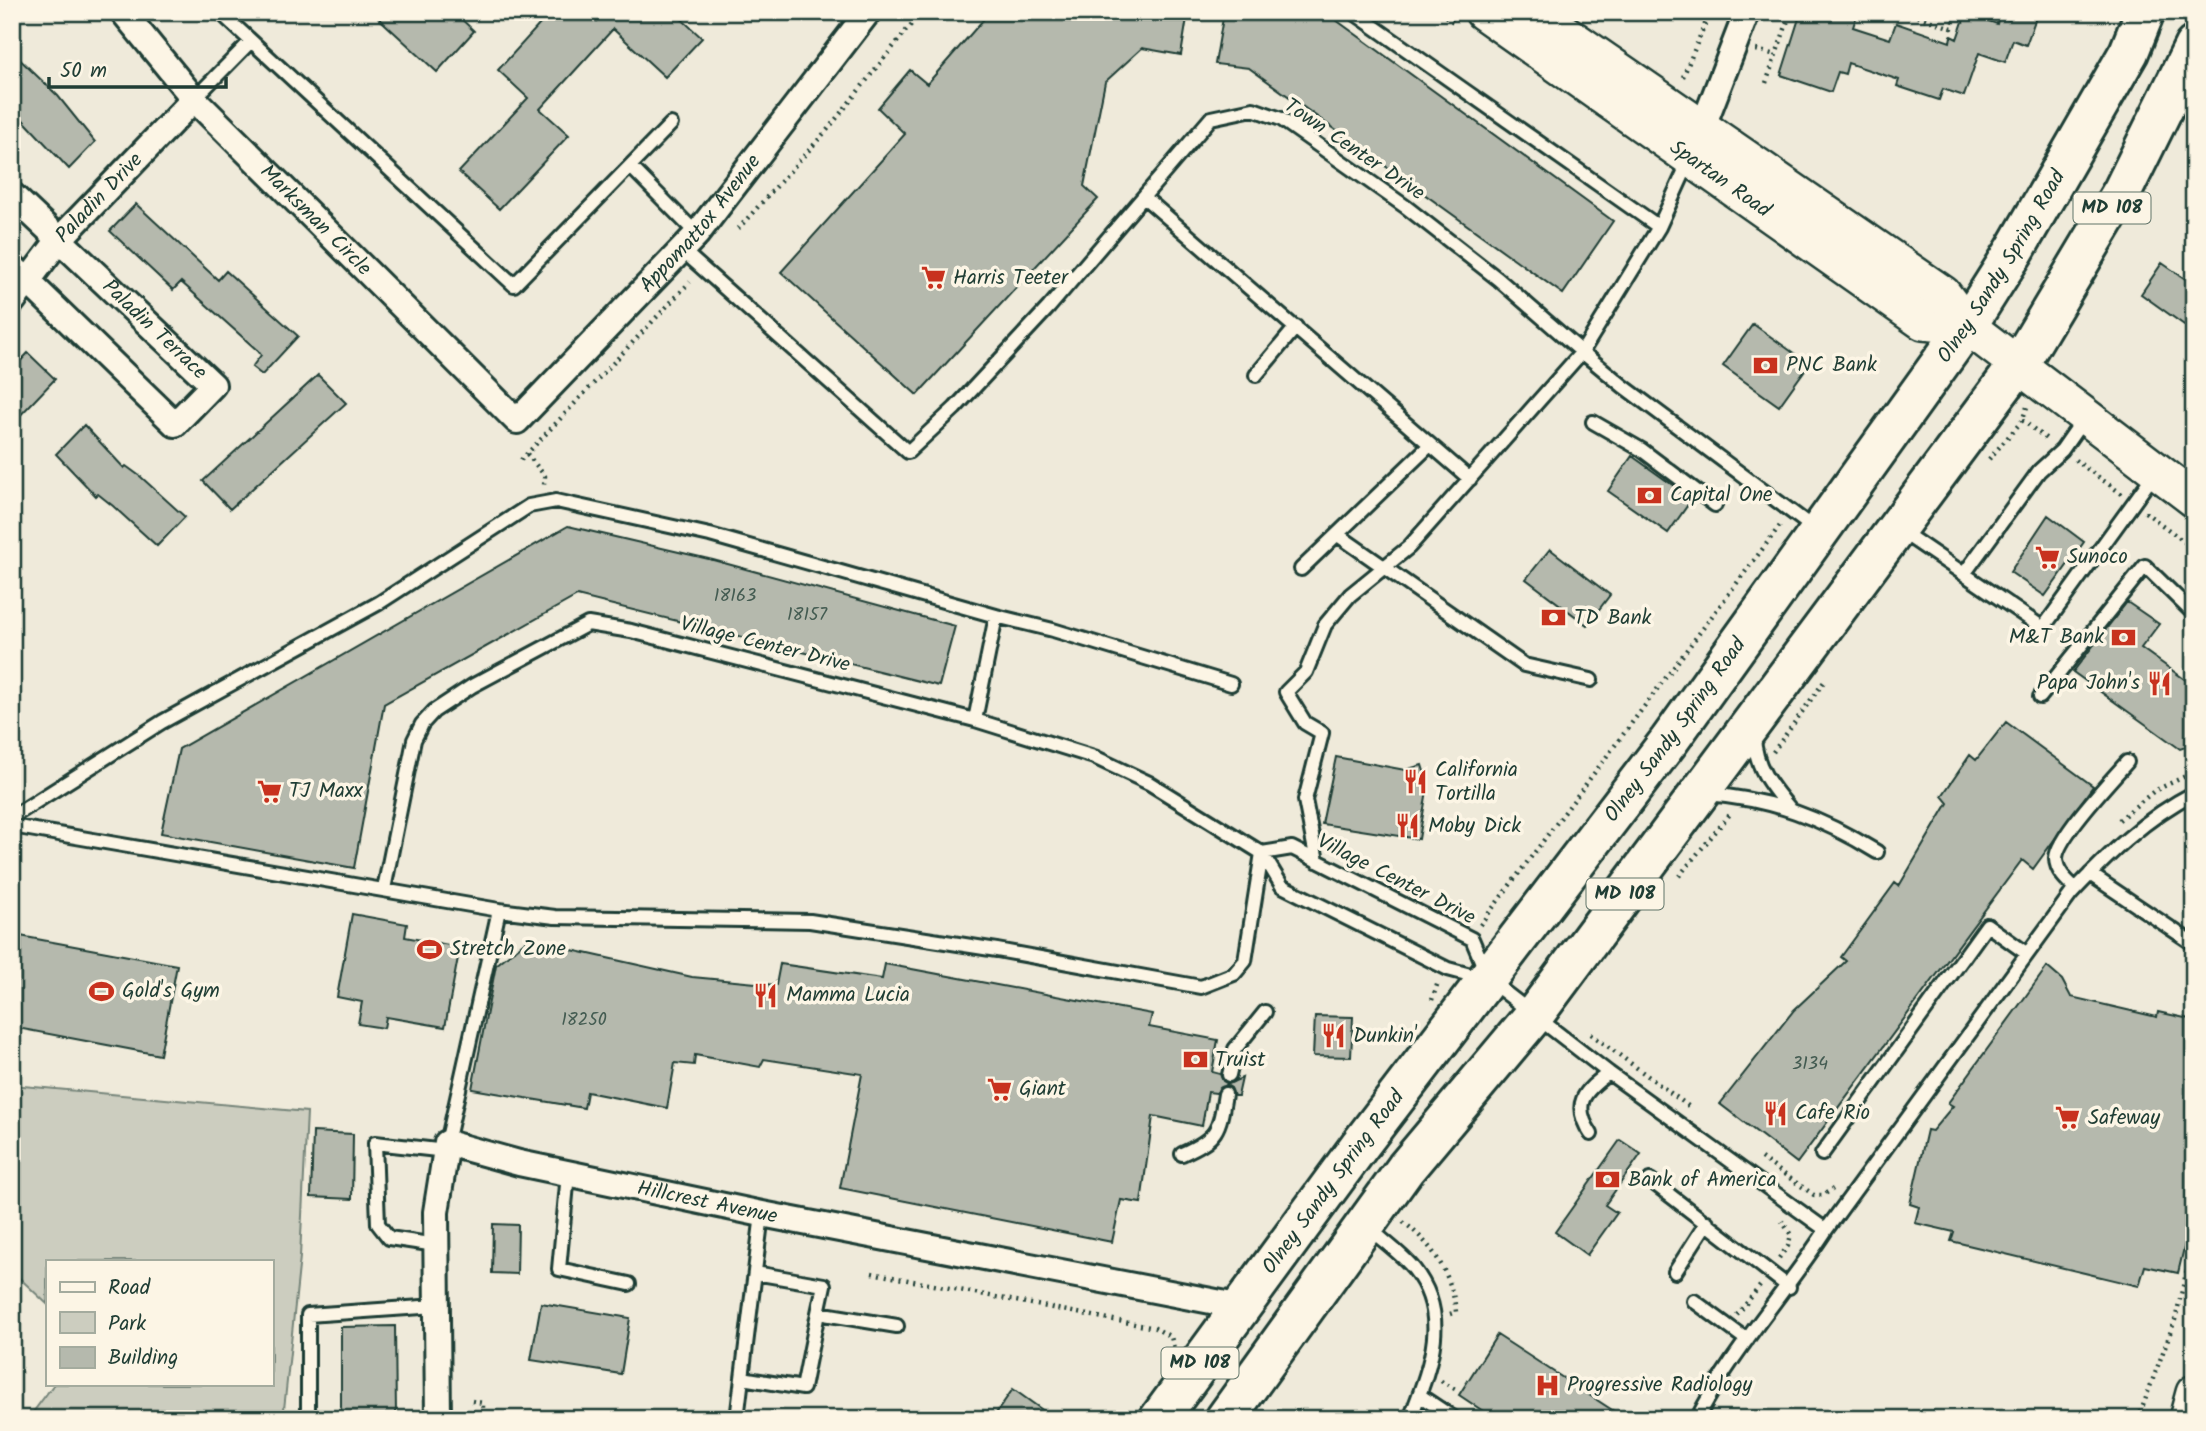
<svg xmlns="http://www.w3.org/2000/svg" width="2206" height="1431" viewBox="0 0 2206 1431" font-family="Kalam,sans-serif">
<rect width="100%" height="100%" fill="#efeada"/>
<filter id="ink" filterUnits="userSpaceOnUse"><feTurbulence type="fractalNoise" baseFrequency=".0143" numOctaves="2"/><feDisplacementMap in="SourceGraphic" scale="14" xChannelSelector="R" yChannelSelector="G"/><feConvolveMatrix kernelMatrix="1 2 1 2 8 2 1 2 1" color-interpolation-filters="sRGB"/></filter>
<g filter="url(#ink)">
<path fill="#cccdbf" stroke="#76857a" stroke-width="2" d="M12,1085L307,1112L300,1257L283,1419H28L54,1384H271V1261H47V1304L12,1271Z"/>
<path fill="#b5b9ad" stroke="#1f3d34" stroke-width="2" d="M372,12H454L474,31L437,72Z
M551,12H588L597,21L601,16L596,12H674L702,38L665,77L613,29L540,109L569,135L499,209L459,172L528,98L498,70Z
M990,12H1188L1181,55L1142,48L1105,82L1084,186L1098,199L917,395L781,272L905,134L878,108L910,70L927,84Z
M1224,12H1325L1613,221L1563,294L1249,68L1215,64Z
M1801,12H1858L1853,27L1890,39L1896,23L1950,42L1951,36L1957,39L1966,13L1997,24L1999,16L2009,20L2011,12H2038L2026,45L2013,40L2005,62L1979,53L1964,96L1943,89L1939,100L1897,86L1899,80L1848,63L1845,74L1838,72L1831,92L1781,75Z
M12,52L58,96L95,142L69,169L12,108Z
M136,204L218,280L226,271L298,336L262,375L252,367L261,355L258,351L181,282L173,290L110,231Z
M2162,263L2194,285V332L2141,294Z
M1753,324L1809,364L1779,406L1723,366Z
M28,353L55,379L12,424V370Z
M318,375L346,403L230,509L203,481Z
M84,425L124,468L126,466L141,477L185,517L157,546L113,506L98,494L96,496L56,454Z
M1632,456L1692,499L1668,533L1608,491Z
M2048,515L2084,542L2045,596L2010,572Z
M568,526L713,560L955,626L939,686L577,596L384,704L354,868L161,833L179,749Z
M1550,549L1610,595L1587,625L1526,579Z
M2127,602L2159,624L2141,648L2194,686V744L2180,749L2073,672Z
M2006,722L2093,786L2033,869L2022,860L1797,1163L1720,1104L1794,1010L1846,961L1841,957L1895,883L1899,886L1948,803L1942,796L1970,755L1976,760Z
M1336,757L1405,770L1422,765L1428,784L1419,839L1322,824Z
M352,914L407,924L405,937L460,947L445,1027L386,1017L384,1028L358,1024L362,1002L337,997Z
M15,935L177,965L160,1055L12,1027V951Z
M527,940L692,977L776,985L780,964L882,979L885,964L1152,1014L1149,1027L1218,1040L1212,1072L1220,1074L1223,1081L1228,1084L1242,1078L1238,1096H1234L1231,1088L1226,1085L1216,1093L1208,1092L1202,1126L1153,1116L1141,1203L1121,1200L1112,1242L840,1188L862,1074L764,1059L760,1067L695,1055L694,1065L675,1063L667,1108L587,1092L584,1108L472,1089L496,965Z
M2047,967L2062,980L2071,997L2157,1017L2158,1012L2194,1020V1206L2178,1273L2145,1266L2139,1286L1951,1241L1954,1232L1915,1223L1919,1207L1910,1204L1927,1130L1932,1131L1953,1106L1948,1103Z
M1315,1016L1353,1017L1351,1057L1313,1056Z
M313,1132L353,1134L352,1199L311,1197Z
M1620,1140L1641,1154L1605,1205L1617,1213L1587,1255L1555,1232Z
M493,1224L518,1225L517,1274L492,1273Z
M541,1303L630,1318L621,1374L531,1360Z
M395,1326L396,1415H341V1327Z
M1497,1335L1517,1348L1626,1419H1495L1459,1395Z
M1013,1389L1055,1419H992Z"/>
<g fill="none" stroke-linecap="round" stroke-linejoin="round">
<defs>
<path id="lane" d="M220,12L514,285L671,124
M1353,12L1659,227
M194,99L251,41
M630,166L697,234
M1144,197L1470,479
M682,250L908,452L955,408L1049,307L1211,118L1253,109L1281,119L1406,207L1498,279L1582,352L1659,227L1690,159
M1256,375L1296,327
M1593,422L1642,450L1715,505
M1901,531L2043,628L2155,473
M1338,535L1524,665L1591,680
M1301,569L1430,445
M1964,574L2039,471L2062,450L2085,417
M2040,697L2145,566L2194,614
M975,720L996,616L1053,630L1231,684
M1754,737C1755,767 1771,786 1790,809
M1707,794C1772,799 1822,818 1877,852
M12,817L162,722L379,603L529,506L556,501L710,535L996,616
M12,826L499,910L555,917L810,921L997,950L1201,987L1234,974L1245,961L1262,853
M1262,853L1292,848L1472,939L1485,970
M1317,861L1305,800L1322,733L1305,723L1286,692L1306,672L1325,625L1350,595L1409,547L1582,352L1623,386L1816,530
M2090,874L2194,944
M384,889L414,740L422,724L434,711L472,686L588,624L631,631L975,720L1094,757L1149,783L1262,853L1282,886L1448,969L1489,980L1609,1073L1826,1230
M2076,889C2067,881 2056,871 2056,858C2057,837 2111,780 2127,762
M1229,1075L1235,1049L1265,1012
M1591,1134C1571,1104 1584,1091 1609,1073
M447,1143L499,910
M1182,1154C1218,1138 1219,1131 1225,1094
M1822,1154L1987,925L2026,953
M568,1174L559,1269L629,1284
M1650,1180L1789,1287
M1369,1228C1383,1241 1402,1254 1414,1269C1452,1317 1429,1369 1410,1419
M436,1245L389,1238L378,1224L375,1143L446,1151
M1675,1272L1707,1222
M755,1273L824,1285L818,1313L897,1326
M1694,1301L1747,1340
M742,1378L803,1388L818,1313
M1419,1395L1455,1419
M308,1419V1315L436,1306
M737,1419L762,1214
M1697,1419C1730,1353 1785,1293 1826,1230L2071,894C2108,855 2145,818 2194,793"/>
<g id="street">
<path id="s1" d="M123,12L194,99L517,421L697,234L868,12"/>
<path d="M1703,126L1747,12"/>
<path id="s2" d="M12,195L213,385L175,424L12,266"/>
<path id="s3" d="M12,302L58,241L194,99"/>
<path id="s4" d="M438,1419L436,1212L447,1143L519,1163L762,1214L1242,1307"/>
</g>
<g id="secondary">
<path id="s5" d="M1483,12L1923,322L1967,326"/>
<path d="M1534,12L1943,294L1967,326L2194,499"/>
<path d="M2187,1419L2194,1393"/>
</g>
<g id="primary">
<path id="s6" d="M1159,1419L1360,1145L1669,741L1967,326L2015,250L2129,52L2145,12"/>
<path d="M1225,1419L1406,1168L1535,1014L2019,364L2123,190L2194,46"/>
</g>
</defs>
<use href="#lane" stroke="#1f3d34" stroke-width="18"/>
<use href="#street" stroke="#1f3d34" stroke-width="30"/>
<use href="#secondary" stroke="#1f3d34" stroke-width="40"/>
<use href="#primary" stroke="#1f3d34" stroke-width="44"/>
<path stroke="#1f3d34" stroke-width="4.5" stroke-dasharray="2 5" stroke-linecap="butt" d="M1440,12L1456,24
M1904,12L1952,28L1957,12
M1756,50L1776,55
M1683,77L1710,12
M1766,83L1791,12
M738,229L828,129L921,12
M2022,420L2048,440
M527,454L545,476L544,485
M1989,459L2022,421L2027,407
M521,460L690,282
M2075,460L2122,494
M2145,512L2194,549
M1773,752L1826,679
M2119,820L2154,791L2194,772
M1679,876L1731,813
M1480,925L1782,523
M1432,1000L1438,982
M1591,1034L1691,1108
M1761,1158L1814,1195H1823L1833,1189
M1403,1222C1433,1244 1452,1275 1456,1312L1450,1314
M1779,1258L1788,1246L1791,1235L1782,1221
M872,1273L1155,1328L1171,1337L1174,1348
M1737,1315L1760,1286
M1441,1381L1455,1389
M472,1401L483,1403V1419
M2138,1419L2175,1320L2194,1240"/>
<use href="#lane" stroke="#fcf5e5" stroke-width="12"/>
<use href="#street" stroke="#fcf5e5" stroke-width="24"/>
<use href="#secondary" stroke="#fcf5e5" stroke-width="35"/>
<use href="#primary" stroke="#fcf5e5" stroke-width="38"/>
</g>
</g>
<defs>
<symbol id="supermarket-bare" viewBox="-9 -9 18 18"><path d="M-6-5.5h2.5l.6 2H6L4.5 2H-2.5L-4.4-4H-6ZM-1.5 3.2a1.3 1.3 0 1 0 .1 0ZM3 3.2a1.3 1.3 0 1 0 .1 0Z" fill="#c8321e" stroke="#fcf5e5" stroke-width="2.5" paint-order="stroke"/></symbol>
<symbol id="bank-bare" viewBox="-9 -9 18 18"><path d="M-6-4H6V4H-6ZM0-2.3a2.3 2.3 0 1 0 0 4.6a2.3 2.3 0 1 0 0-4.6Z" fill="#c8321e" stroke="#fcf5e5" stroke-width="2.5" paint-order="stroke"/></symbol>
<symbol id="restaurant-bare" viewBox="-9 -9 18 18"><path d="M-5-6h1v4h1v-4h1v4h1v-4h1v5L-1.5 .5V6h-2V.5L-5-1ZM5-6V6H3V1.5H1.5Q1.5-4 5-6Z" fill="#c8321e" stroke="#fcf5e5" stroke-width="2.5" paint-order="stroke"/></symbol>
<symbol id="stadium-bare" viewBox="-9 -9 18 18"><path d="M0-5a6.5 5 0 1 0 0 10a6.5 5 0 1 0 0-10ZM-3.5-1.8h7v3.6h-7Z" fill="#c8321e" stroke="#fcf5e5" stroke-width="2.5" paint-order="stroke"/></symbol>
<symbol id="hospital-bare" viewBox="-9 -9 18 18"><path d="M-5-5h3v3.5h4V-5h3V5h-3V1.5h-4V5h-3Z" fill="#c8321e" stroke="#fcf5e5" stroke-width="2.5" paint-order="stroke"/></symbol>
</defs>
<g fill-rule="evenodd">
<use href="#supermarket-bare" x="916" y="260" width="35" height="35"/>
<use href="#bank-bare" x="1748" y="348" width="35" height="35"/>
<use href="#bank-bare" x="1632" y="478" width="35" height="35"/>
<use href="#supermarket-bare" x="2030" y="540" width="35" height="35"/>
<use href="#bank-bare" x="1536" y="600" width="35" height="35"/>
<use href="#bank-bare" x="2106" y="620" width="35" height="35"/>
<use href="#restaurant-bare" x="2142" y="666" width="35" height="35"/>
<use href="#restaurant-bare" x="1398" y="764" width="35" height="35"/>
<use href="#supermarket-bare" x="252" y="774" width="35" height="35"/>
<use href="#restaurant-bare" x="1390" y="808" width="35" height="35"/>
<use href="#stadium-bare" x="412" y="932" width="35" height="35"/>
<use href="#stadium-bare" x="84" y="974" width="35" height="35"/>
<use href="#restaurant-bare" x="748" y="978" width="35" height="35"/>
<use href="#restaurant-bare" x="1316" y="1018" width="35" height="35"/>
<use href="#bank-bare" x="1178" y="1042" width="35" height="35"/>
<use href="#supermarket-bare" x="982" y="1072" width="35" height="35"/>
<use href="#restaurant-bare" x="1758" y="1096" width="35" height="35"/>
<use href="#supermarket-bare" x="2050" y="1100" width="35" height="35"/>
<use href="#bank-bare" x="1590" y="1162" width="35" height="35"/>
<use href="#hospital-bare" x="1530" y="1368" width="35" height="35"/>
</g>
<g text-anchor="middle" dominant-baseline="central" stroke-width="7" stroke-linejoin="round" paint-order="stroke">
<g font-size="18" fill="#445c52">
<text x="735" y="596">18163</text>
<text x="807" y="615">18157</text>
<text x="584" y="1020">18250</text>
<text x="1810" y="1064">3134</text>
</g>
<g fill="#fcf5e5" stroke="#617469" stroke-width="2">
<rect x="2073.5" y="192.5" width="77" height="31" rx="5"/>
<rect x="1586.5" y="878.5" width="77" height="31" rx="5"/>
<rect x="1161.5" y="1347.5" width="77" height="31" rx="5"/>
</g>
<g font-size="19" font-weight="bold" fill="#1f3d34">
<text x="2112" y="208">MD 108</text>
<text x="1625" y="894">MD 108</text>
<text x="1200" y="1363">MD 108</text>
</g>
<g font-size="21" fill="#1f3d34" stroke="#fcf5e5">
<text transform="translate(1354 150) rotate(34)">Town Center Drive</text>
<text stroke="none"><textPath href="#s5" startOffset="290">Spartan Road</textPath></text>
<text stroke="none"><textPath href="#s3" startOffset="136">Paladin Drive</textPath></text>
<text stroke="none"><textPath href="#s1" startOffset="284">Marksman Circle</textPath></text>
<text stroke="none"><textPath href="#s1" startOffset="838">Appomattox Avenue</textPath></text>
<text stroke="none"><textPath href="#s6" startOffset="1428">Olney Sandy Spring Road</textPath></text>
<text stroke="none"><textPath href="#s2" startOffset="196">Paladin Terrace</textPath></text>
<text transform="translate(765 645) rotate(14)">Village Center Drive</text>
<text stroke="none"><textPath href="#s6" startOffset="861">Olney Sandy Spring Road</textPath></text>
<text transform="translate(1396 880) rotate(27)">Village Center Drive</text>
<text stroke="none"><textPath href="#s6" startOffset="294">Olney Sandy Spring Road</textPath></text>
<text stroke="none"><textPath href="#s4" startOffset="544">Hillcrest Avenue</textPath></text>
</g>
<g font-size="21" fill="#1f3d34" stroke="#fcf5e5" text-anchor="start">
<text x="953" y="278">Harris Teeter</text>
<text x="1786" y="365">PNC Bank</text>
<text x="1670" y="495">Capital One</text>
<text x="2067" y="557">Sunoco</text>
<text x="1574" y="618">TD Bank</text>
<text x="2104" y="637" text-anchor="end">M&amp;T Bank</text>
<text x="2140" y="683" text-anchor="end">Papa John's</text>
<text x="1435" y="770">California<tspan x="1435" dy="24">Tortilla</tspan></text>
<text x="289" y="791">TJ Maxx</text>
<text x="1428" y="826">Moby Dick</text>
<text x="450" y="949">Stretch Zone</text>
<text x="122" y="991">Gold's Gym</text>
<text x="786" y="995">Mamma Lucia</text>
<text x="1353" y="1036">Dunkin'</text>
<text x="1215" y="1060">Truist</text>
<text x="1019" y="1089">Giant</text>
<text x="1795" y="1113">Cafe Rio</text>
<text x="2088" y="1118">Safeway</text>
<text x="1628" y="1180">Bank of America</text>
<text x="1567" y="1385">Progressive Radiology</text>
</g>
</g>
<rect width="2206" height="1431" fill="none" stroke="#fcf5e5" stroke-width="42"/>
<rect x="21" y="21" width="2164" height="1389" fill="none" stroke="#1f3d34" stroke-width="2.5" filter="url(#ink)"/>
<rect x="46" y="1260" width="228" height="126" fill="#fcf5e5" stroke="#a4ab9e" stroke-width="2"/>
<rect x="60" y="1282" width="35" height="10" fill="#fcf5e5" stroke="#a4ab9e" stroke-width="2"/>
<text x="108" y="1294" font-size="21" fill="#1f3d34">Road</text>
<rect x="60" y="1312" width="35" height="21" fill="#cccdbf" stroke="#a4ab9e" stroke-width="2"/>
<text x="108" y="1330" font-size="21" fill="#1f3d34">Park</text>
<rect x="60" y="1347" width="35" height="21" fill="#b5b9ad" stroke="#a4ab9e" stroke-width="2"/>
<text x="108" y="1364" font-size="21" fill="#1f3d34">Building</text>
<path d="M49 77v10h177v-10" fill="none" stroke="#1f3d34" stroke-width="3.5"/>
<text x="60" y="77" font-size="21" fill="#1f3d34" stroke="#fcf5e5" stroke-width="5" paint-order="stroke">50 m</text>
</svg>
